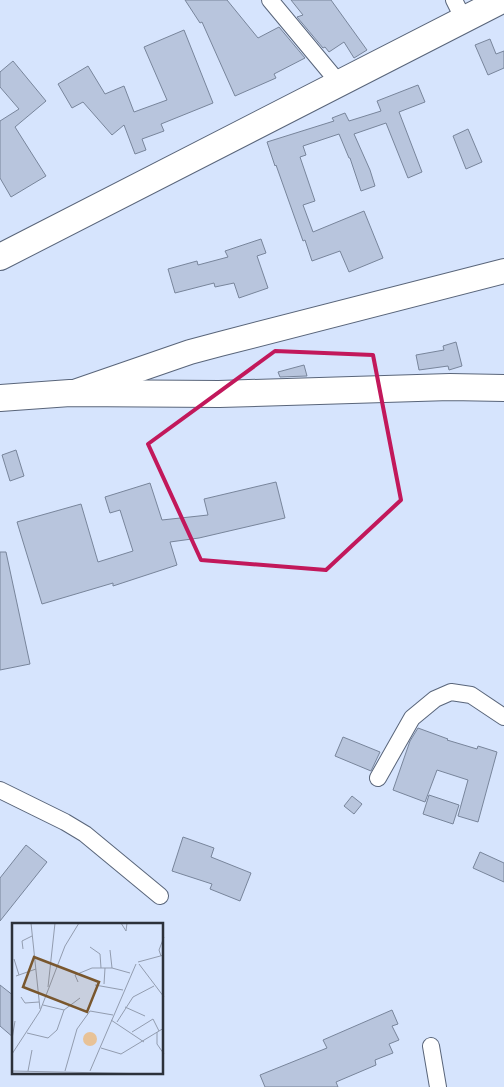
<svg xmlns="http://www.w3.org/2000/svg" width="504" height="1087" viewBox="0 0 504 1087" font-family="Manrope,sans-serif">
<rect width="100%" height="100%" fill="#d6e4fd"/>
<path fill="#b8c5dd" stroke="#78859b" d="M185,0H227L258,38L279,27L305,58L274,74L276,78L235,96L202,22L200,23Z
M291,0H331L367,50L354,58L344,42L329,52L325,47L323,48L297,17L303,15Z
M184,30L213,103L161,124L164,131L142,139L146,150L135,154L124,125L112,135L83,102L72,108L58,84L88,66L105,94L124,86L134,112L167,100L144,47Z
M490,39L496,54L504,51V68L488,75L475,45Z
M13,61L46,101L15,127L46,176L11,197L0,178V121L19,109L0,87V72Z
M418,85L425,102L399,112L422,172L408,178L386,123L354,134L370,170L375,186L361,191L350,158H349L339,134L303,146L306,155L300,157L315,201L303,205L313,232L364,211L383,258L349,272L340,251L312,261L305,240L303,241L276,165L275,166L267,142L334,121L332,118L345,113L349,121L381,111L377,101Z
M468,129L482,162L466,169L453,136Z
M261,239L266,253L257,256L268,288L239,298L234,283L215,287L214,283L175,293L168,269L197,261L198,265L228,257L225,251Z
M456,342L462,366L449,370L448,366L419,370L416,355L444,350L443,346Z
M304,365L307,376L280,377L278,372Z
M16,450L24,476L10,481L2,455Z
M276,482L285,518L199,538L170,542L177,565L113,586V583L42,604L17,522L81,504L98,562L133,551L120,510L110,513L105,497L150,483L162,520L208,515L204,499Z
M0,552H6L30,664L0,670Z
M418,728L448,739L447,740L477,749L478,746L497,752L478,822L458,816L468,780L437,770L425,802L393,790L410,741Z
M343,737L380,752L371,771L335,756Z
M429,795L459,805L453,824L423,814Z
M352,796L362,804L354,814L344,806Z
M183,837L214,848L211,857L251,873L240,901L210,889L212,884L172,871Z
M26,845L47,862L0,921V878Z
M480,852L504,863V882L473,868Z
M0,985L14,996V1038L0,1026Z
M392,1010L398,1024L392,1026L399,1040L389,1044L393,1053L375,1060L376,1065L336,1082L338,1087H265L260,1075L327,1048L323,1040Z"/>
<g fill="none" stroke-linecap="round" stroke-linejoin="round">
<defs>
<path id="street" d="M270,0L339,83
M454,0L464,20
M378,778L412,718L435,699L451,692L471,695L504,717
M0,790L65,822L85,834L160,896
M431,1046L438,1087"/>
<path id="secondary" d="M77,391L190,352L220,344L504,271"/>
<path id="primary" d="M0,257L502,0
M0,398L70,393L219,394L450,387L504,388"/>
</defs>
<use href="#street" stroke="#59657a" stroke-width="18"/>
<use href="#secondary" stroke="#59657a" stroke-width="26"/>
<use href="#primary" stroke="#59657a" stroke-width="28"/>
<use href="#street" stroke="#fff" stroke-width="16"/>
<use href="#secondary" stroke="#fff" stroke-width="24"/>
<use href="#primary" stroke="#fff" stroke-width="26"/>
</g>
<path fill="none" stroke="#c2185b" stroke-width="4" stroke-linejoin="round" d="M275,351L373,355L401,500L326,570L201,560L148,444Z"/>
<g transform="translate(12 923)">
<rect width="151" height="151" fill="#d6e4fd"/>
<path d="M71 116a7 7 0 1 1 14 0a7 7 0 1 1-14 0Z" fill="#e8c297"/>
<path fill="none" stroke="#929caf" stroke-width="1" d="M19,0L28,86M109,0L114,8L115,0M78,24L88,31L89,45M11,26L10,18L20,13M98,27L100,45M149,33L147,27L152,14M2,36L7,52M126,39L152,32M127,41L152,74M4,53L24,46M66,59L63,52L80,45H100L118,50M92,61L93,45M83,62L111,67M36,64L43,0M9,74L13,80L27,79M31,82L52,87L68,75M113,84L133,93M99,97L132,119M105,99L121,74L142,63M120,109L141,96L147,108M145,109V121L152,131M15,110L36,115L45,107L52,87M0,116L3,98M89,125L109,131L152,105M0,131L28,88L53,23L67,0M0,148L141,151M16,148L20,127M53,148L65,106L78,88L101,92M78,148L124,41"/>
<path fill="#79572e" fill-opacity="0.15" stroke="#79572e" stroke-width="2.5" d="M22,34L87,59L75,89L11,64Z"/>
<rect width="151" height="151" fill="none" stroke="#2c313a" stroke-width="2.5"/>
</g>
</svg>
